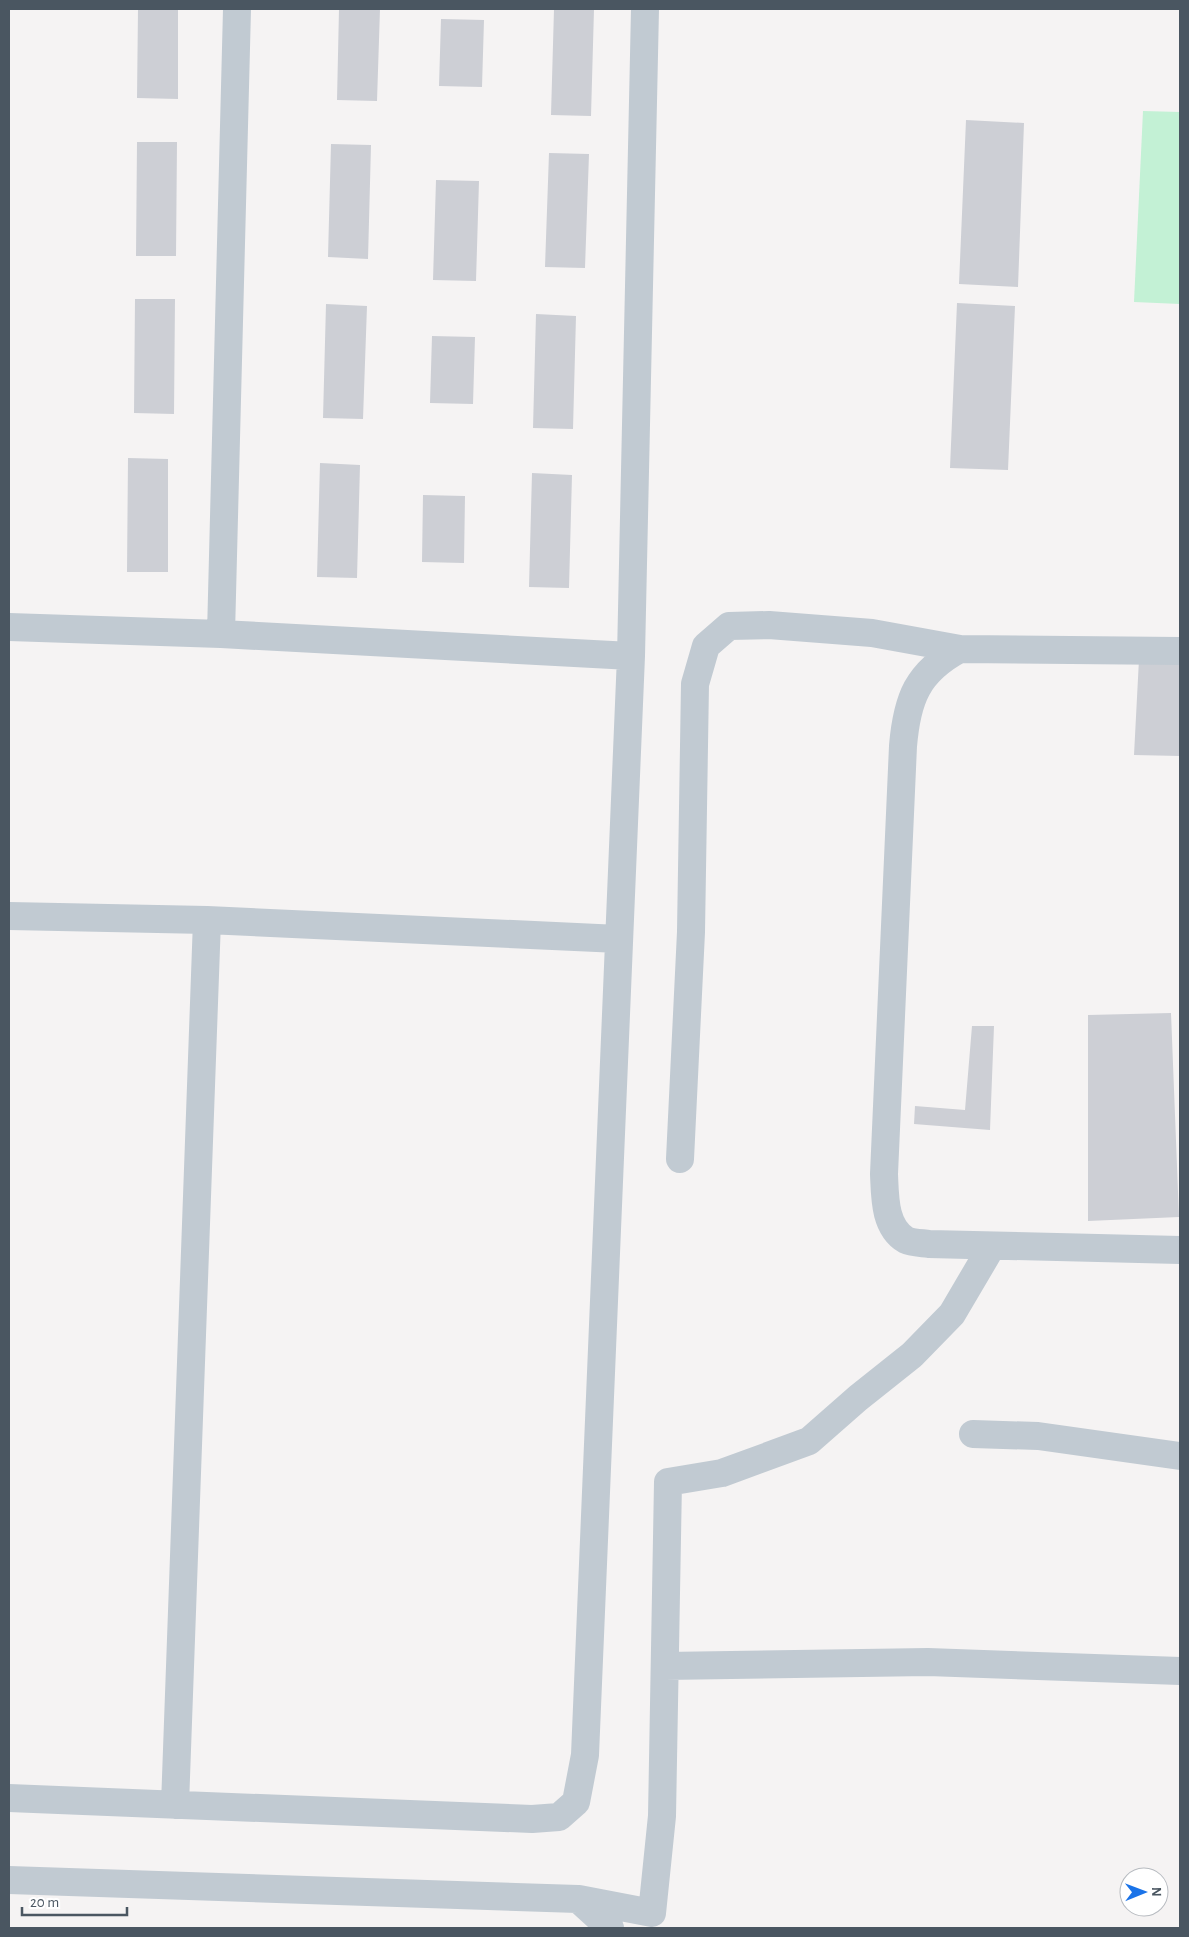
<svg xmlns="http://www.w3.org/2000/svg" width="1189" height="1937" viewBox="0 0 1189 1937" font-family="'Alegreya Sans',sans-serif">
<rect width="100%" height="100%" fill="#f5f3f3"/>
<path fill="#c3f1d5" d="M1143,111L1180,112V304L1134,302Z"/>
<path fill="#cdcfd5" d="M138,9H178V99L137,98Z
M339,9H380L377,101L337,100Z
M554,9H594L591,116L551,115Z
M441,19L484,20L482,87L439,86Z
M966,120L1024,123L1018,287L959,284Z
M137,142H177L176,256H136Z
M331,144L371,145L368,259L328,257Z
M549,153L589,154L585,268L545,267Z
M436,180L479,181L476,281L433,280Z
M135,299H175L174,414L134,413Z
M957,303L1015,306L1008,470L950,468Z
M326,304L367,306L363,419L323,418Z
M536,314L576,316L573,429L533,428Z
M432,336L475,337L473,404L430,403Z
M128,458L168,459V572H127Z
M320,463L360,465L357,578L317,577Z
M532,473L572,475L569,588L529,587Z
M423,495L465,496L464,563L422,562Z
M1139,659L1180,660V756L1134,755Z
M1171,1013L1179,1217L1088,1221V1015Z
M972,1026H994L990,1130L914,1124L915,1106L965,1110Z"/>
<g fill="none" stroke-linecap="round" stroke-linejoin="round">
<path stroke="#c1cad2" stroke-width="28" d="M9,627L221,634L631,656
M221,634L237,9
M1180,651L960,649C917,672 907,699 903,746L884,1174C885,1196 884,1227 906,1240C912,1243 923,1243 929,1244L1180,1250
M9,916L207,920L619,939
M680,1159L691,932L695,684L706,646L729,626L769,625L872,633L960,649
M973,1434L1038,1436L1180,1456
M665,1666L928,1662L1180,1671
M9,1798L532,1819L559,1817L576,1802L585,1755L631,656L645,9
M175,1805L207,920
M9,1880L578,1899L610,1928
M579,1899L652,1913
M652,1913L662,1816L668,1482L722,1473L809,1441L858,1398L912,1355L952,1314L992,1246"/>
</g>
<rect width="1189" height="1937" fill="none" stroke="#4a5661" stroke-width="20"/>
<g transform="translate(1144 1892) rotate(89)"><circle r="24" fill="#ffffff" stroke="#b7bbc0"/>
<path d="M0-4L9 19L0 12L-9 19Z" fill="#1a73e8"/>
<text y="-8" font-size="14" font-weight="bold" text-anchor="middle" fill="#4a5661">N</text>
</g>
<path d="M22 1907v8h105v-8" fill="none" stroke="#4a5661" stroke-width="2.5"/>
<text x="30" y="1907" font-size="15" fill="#4a5661" stroke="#ffffff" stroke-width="4" paint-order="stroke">20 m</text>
</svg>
